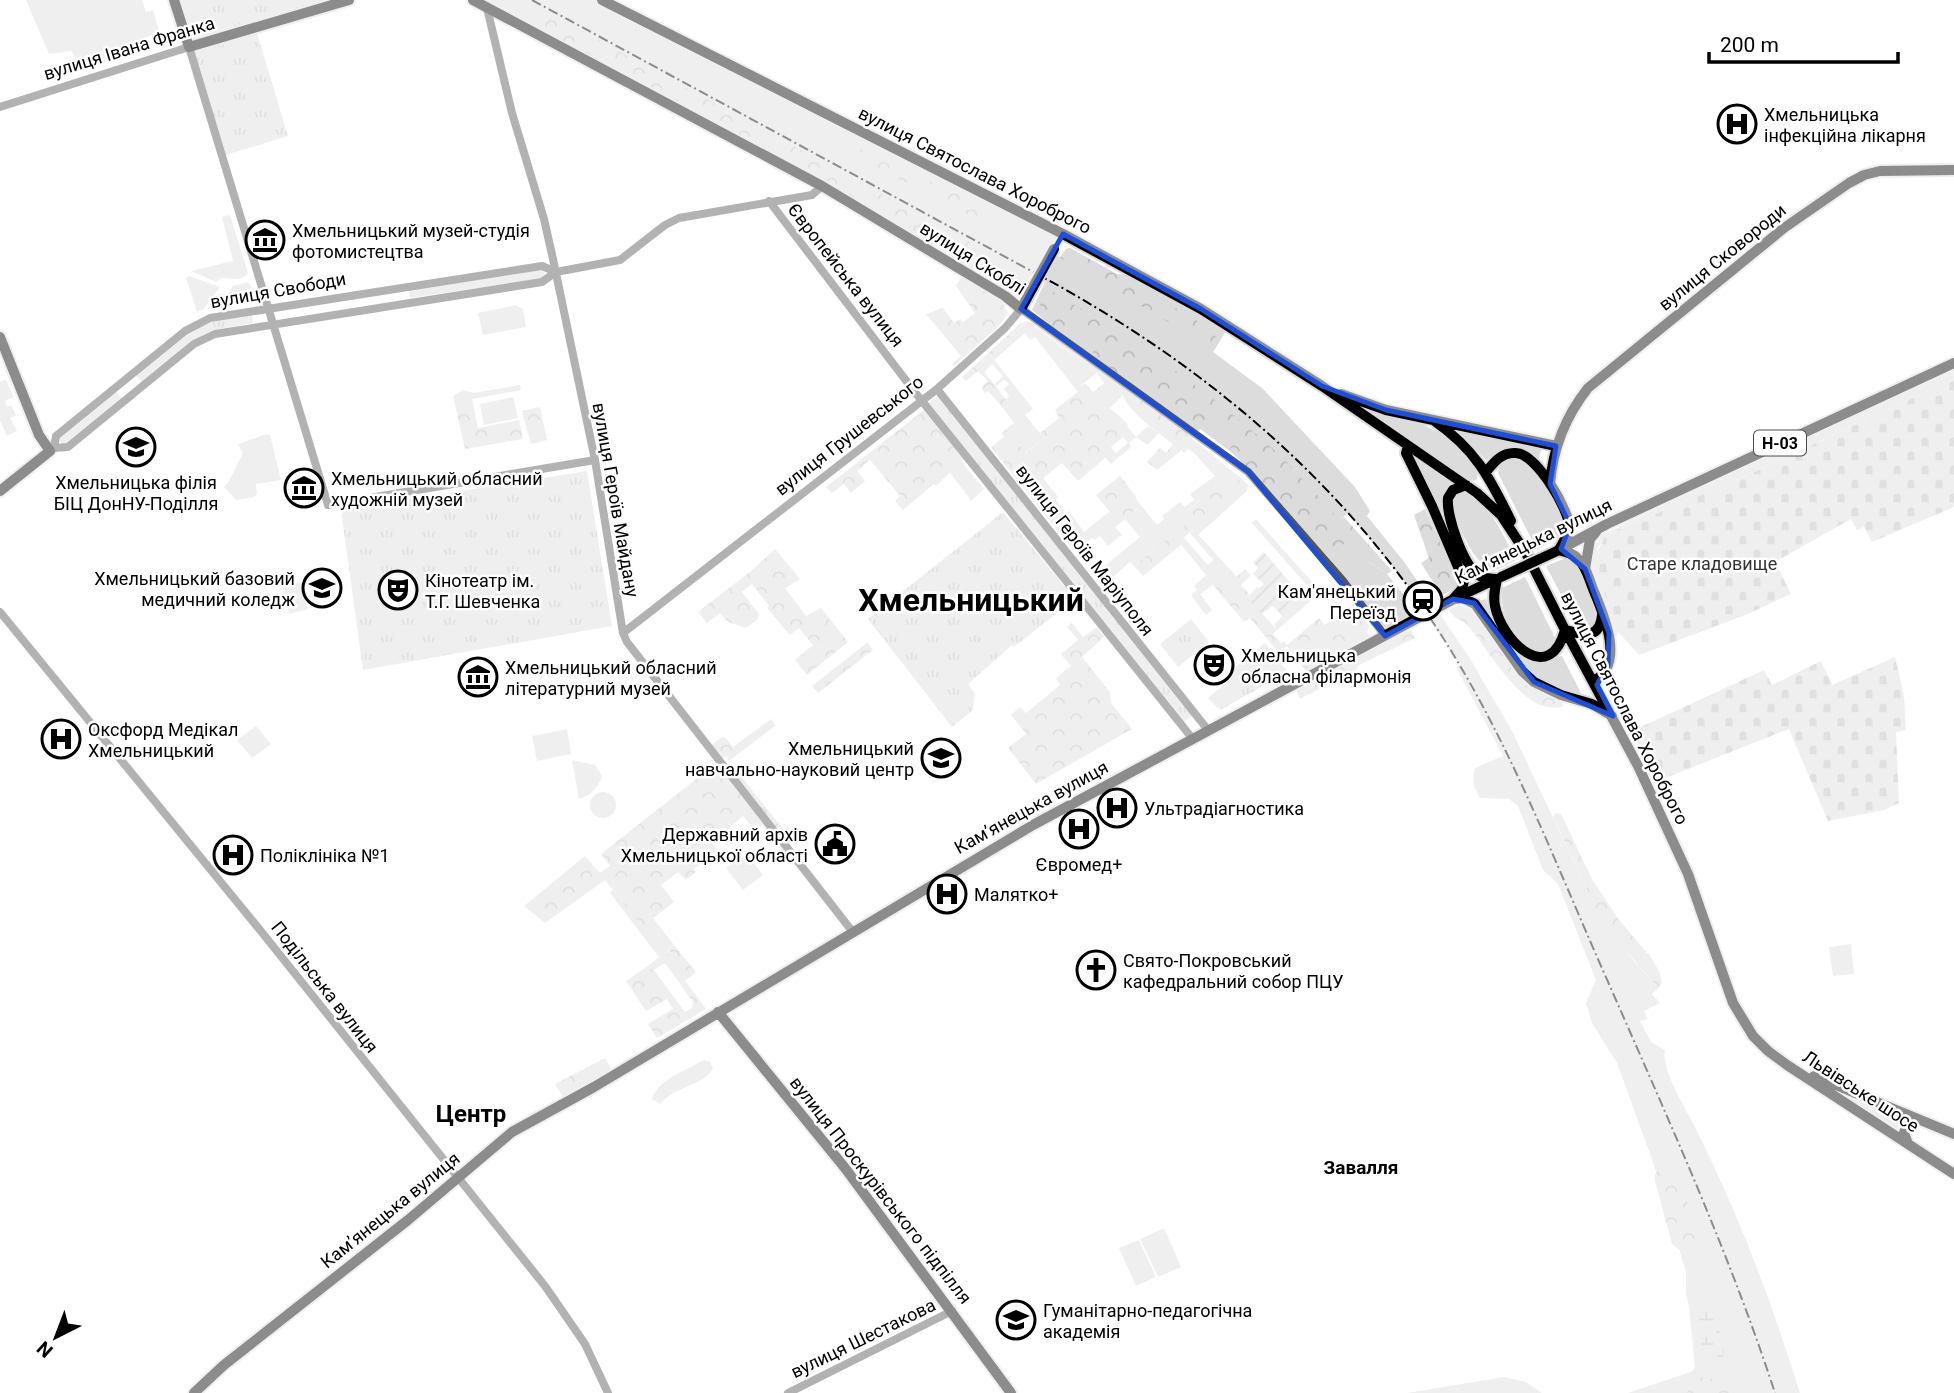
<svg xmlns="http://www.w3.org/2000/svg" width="1954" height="1393" viewBox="0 0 1954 1393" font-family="Roboto,sans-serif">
<defs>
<pattern id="forest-crowns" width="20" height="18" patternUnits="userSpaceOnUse" patternTransform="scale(1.75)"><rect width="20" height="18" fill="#dcdcdc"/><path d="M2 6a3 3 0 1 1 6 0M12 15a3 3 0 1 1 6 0" fill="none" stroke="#bbb"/></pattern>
<pattern id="wetland-marsh" width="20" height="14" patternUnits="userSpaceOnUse" patternTransform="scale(1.75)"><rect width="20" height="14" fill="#dcdcdc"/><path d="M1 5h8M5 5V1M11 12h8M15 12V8" fill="none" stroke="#bbb"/></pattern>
<pattern id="cemetery-stones" width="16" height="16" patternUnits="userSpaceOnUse" patternTransform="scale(1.75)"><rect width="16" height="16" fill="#dcdcdc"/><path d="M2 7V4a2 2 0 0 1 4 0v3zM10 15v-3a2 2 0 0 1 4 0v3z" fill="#bbb"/></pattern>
<pattern id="park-tufts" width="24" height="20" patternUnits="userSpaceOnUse" patternTransform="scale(1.75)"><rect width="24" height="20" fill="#dcdcdc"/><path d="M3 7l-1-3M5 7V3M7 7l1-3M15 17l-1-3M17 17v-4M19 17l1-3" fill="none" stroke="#bbb"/></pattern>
<pattern id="garden-furrows" width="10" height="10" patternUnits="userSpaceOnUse" patternTransform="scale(1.75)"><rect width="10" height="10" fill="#dcdcdc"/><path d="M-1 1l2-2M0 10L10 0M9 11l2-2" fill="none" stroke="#bbb"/></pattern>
</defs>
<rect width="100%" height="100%" fill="#fff"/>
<path fill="#dcdcdc" d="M26,0H142L146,12L153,10L159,31L145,38L146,51L121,56V59L110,60L81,73L72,51L49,54Z
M484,0H596L1060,235L1050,253L1060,257L1066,249L1070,248L1117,274L1129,275L1226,331L1213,352L1262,388L1355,487L1370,511L1367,516L1405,563L1469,657L1512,731L1600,917L1632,959L1658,988L1652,994L1660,1003L1644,1011L1647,1019L1640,1021L1651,1042L1665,1050C1660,1070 1689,1114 1698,1133C1739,1216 1773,1305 1800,1393H1628L1691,1372L1695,1368L1689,1306L1686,1294V1272L1652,1159L1617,1063L1592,1023L1586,1003L1596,980L1558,884L1543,870L1518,806L1509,799L1480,798C1473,787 1472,780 1475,768L1503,756L1456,667L1460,665L1404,580L1348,513L1340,520L1367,561L1387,574L1418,613L1390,627H1382L1327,556L1239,458L1188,420L1093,357L1032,310L1045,282L1031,275L1021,292L1012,294L1007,293Z
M230,215L248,273C240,283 231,277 221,278L216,282L191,271L233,261L222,217Z
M543,270L545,278L410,298L409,290Z
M189,276L220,287L203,310L197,312L186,278Z
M248,282L255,292L253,301L207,310L219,294H228L233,286Z
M516,305L523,309L526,327L483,335L478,313Z
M1028,321L1034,323L1035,327L1097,373L1080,386L1082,389L1078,392L1035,337L1030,340L1025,333L994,360L991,356L1023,325L1021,323Z
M995,361L1033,409L1025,415L1044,438L1025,453L1006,429L1014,423L1003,408L1008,404L1005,400L1009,396L1004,389L1009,384L1004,380L996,386L995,384L1003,376L992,364Z
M1954,371V379L1733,482L1614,531L1604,538L1597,549L1618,632L1616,637L1590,561L1592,552L1602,535L1828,427Z
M6,380L14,397L5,401L7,407L11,405L16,415L10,418L17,431L7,436L0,421V382Z
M1119,386L1122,396L1110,408L1128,424L1127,426L1136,437L1148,426L1159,433L1147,445L1136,437L1129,443L1131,447L1111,464L1102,454L1111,447L1116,453L1128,443L1117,429L1121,427L1099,401Z
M513,397L518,418L484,425L480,404Z
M1374,411C1428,425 1443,426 1478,471L1477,479L1474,481L1463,479L1371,416Z
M1457,430L1542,447L1538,462L1514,447L1495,453L1486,460Z
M267,434L270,435L281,480L256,484L257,494L254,497L236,500L224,487L228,483L243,453L238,444Z
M1191,438L1241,478L1231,487L1225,480L1179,517L1184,525L1134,566L1130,562L1111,579L1102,568L1140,537L1125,519L1115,527L1122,535L1108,546L1100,536L1094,540L1092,538L1075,552L1010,471L1027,457L1058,497L1056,500L1066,513L1069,511L1084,532L1115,507L1125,518L1137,509L1132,502L1136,499L1157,525L1164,519L1162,516L1180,502L1185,507L1194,500L1190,494L1215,476L1193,452L1188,449L1184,453L1182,450Z
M1510,457C1532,460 1569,514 1562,535L1537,550L1498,473L1500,463Z
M1416,458L1453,482L1444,496L1445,518L1472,576L1467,578L1414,459Z
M961,461L984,489L971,501L949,471Z
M1461,492C1485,491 1506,541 1516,560L1494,571C1473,565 1453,519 1454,499Z
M1256,519L1321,592L1277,630L1274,624L1312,591L1252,523Z
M1194,530L1237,577L1228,584L1223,578L1200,594L1212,610L1206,615L1191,595L1197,590L1194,586L1206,575L1179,542L1184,538L1208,565L1213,560L1190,533Z
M1566,558H1570L1576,563L1598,611L1599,620L1591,631L1579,629L1546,566Z
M1525,577L1557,642C1553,646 1549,650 1543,651C1516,656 1498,608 1502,588Z
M301,582L308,609L289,614L282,586Z
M1486,599C1493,620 1510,657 1534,660C1544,662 1552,657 1562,656L1582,695H1571L1532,677L1479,601Z
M256,726L271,744L252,758L237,740Z
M567,729L571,754L537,761L532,736Z
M572,760L595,765L602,776C600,786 589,797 579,799Z
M590 805a13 13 0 1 1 26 0a13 13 0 1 1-26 0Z
M746,853L763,875L743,890L726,868Z
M613,890L642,926L653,918L674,945L668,949L685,981L681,985L665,963L654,970L648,966L659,957L610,893Z
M1851,944L1854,974L1833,976L1829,947Z
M704,1060L710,1062L713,1069C701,1087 677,1085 660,1104L652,1099C658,1079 687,1070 704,1060Z
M1787,1065L1910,1116L1906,1138Z
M1164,1228L1181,1267L1158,1277L1140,1239Z
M1139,1240L1156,1277L1136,1286L1119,1248Z
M1504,1377L1526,1382L1542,1393H1407Z"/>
<path fill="url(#forest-crowns)" d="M543,10L972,243C976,255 974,259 966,268L534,29Z
M846,142L976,203L981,209L977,219L846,152Z
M1070,248L1195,319L1220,340L1213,352C1185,331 1155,314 1125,297C1102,284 1084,269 1060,258L1066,249Z
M962,276L1002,301L1008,313L998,327L954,366L952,364L961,356L926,314L943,308L954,323L960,319L963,322L975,313L956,286Z
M1048,289C1128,336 1205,387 1274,450C1297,471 1318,496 1339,520L1344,517L1392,571L1387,574L1367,561L1348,541L1327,556L1261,481L1229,450L1235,441L1208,420L1182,450L1157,470L1147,462L1160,448L1166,453L1173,444C1153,428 1127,412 1119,387L1099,401L1121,426L1118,430L1123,437L1103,454L1105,458L1078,481L1062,463L1042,479L1027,458L1010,471L991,447L1004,437L1002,433L1006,429L1026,453L1044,438L1040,433L1059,418L1055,410L1081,389L1080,387L1085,383L1093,392L1104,383L1097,373L1035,326L1034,323L1088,363L1093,357V341L1068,324L1056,330L1036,313Z
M1021,323L1023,325L991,356L995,361L984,372L1009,403L1003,408L988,391L985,393L981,388L988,381L978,371L966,381L962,377Z
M520,385L521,390L472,399L478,428L519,420L523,439L465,449L453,396L463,390L474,393Z
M540,407L547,440L531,444L522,411Z
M925,409L965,458L936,486L934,484L903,510L895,501L900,496L870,460L857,471L865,481L851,493L844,484L832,493L826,487Z
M1120,476L1137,498L1132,502L1137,508L1125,519L1115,508L1110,512L1096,495Z
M1241,478L1248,485L1247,491L1198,535L1193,530L1180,541L1182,544L1143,576L1134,566L1184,525L1178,518L1225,480L1231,486Z
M1425,509L1458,580L1454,588L1442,596L1421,563L1429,558L1414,515Z
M775,549L800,579L785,588L806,616L821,608L848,642L807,675L795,660L813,645L799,628L790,635L767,608L769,606L752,584L742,592L759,614L757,620L746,628L728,622L720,613L707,623L698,612L751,571Z
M1245,569L1251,575L1241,585L1249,594L1248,598L1277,630L1273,634L1281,643L1284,641L1287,645L1319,618L1325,625L1353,604L1369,625L1367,633L1370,637L1306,671L1287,646L1279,653L1250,618L1244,622L1212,584L1223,578L1228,584Z
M1459,605L1474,611L1532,685L1560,700L1564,706C1526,720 1490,651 1469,627C1463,619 1453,619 1449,610Z
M1072,623L1083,637L1097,627L1104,637L1082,657L1110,692L1111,703L1132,729L1036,784L1008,748L1026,734L1011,715L1020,707L1026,713L1060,685L1056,678L1071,666L1061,654L1078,640L1067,627Z
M1410,628L1415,638L1359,665L1356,670L1300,699L1296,690Z
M868,642L873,650L818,693L812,686Z
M771,719L776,725L729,761L726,756L722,759L711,745L724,736L733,747Z
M714,765L725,778L736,770L784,830L773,839L762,825L755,831L743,816C731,825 724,835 712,843L718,851L694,869L696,872L686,880L678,872L661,885L674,902L642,927L605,880L545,923L524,906L585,856L600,873L610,866L601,854Z
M1556,813L1561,814L1592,879L1619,920L1650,956L1659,971L1662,983L1658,988L1612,935L1600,917L1553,817Z
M674,945L696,972L685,981L706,1009L657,1038L648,1024L673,1009L667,999L646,1011L626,981L648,966L654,970L685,1012L692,1008L693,1002L681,985L685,981L666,957L671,953L668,949Z
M605,1058L612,1070L563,1097L555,1084Z
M1667,1169L1673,1171L1677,1177L1703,1244L1695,1253L1678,1249L1672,1244L1655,1181V1174L1659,1170Z
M1701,1377C1716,1380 1740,1381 1751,1393H1686Z"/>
<path fill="url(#wetland-marsh)" d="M1703,1305H1709L1714,1310L1724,1351L1721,1367L1717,1369L1707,1362C1702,1346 1692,1319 1703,1305Z"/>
<path fill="url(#cemetery-stones)" d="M1954,379V507L1872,542L1864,527L1857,530L1851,519L1775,562L1791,594L1748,614L1639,655L1618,632L1593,561L1604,538L1614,531L1733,482Z
M1895,657L1904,696L1906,730L1896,732L1899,803L1884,810L1828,821L1789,729L1655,782L1630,732L1764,670L1772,685L1821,661L1832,685Z"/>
<path fill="url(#park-tufts)" d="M177,0H330L191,43Z
M256,30L288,136L226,155L193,49Z
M252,314L253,323L220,329L203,335L142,382L136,375L187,334L211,322Z
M116,392L122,399L64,446L58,439Z
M939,395L1193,715L1183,723L928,403Z
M587,471L612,626L363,670L341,510Z
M1003,512L1075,599L1014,647L1012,645L968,684L975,694L973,710L952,727L868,619Z
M1191,619L1209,642L1178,667L1160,644Z
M1265,643L1288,672L1220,710L1208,698L1231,679L1227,674Z"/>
<path fill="url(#garden-furrows)" d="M1264,552L1298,592L1292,599L1295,602L1302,596L1304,599L1283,617L1273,606L1262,614L1247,598L1257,587L1259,588L1264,584L1253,574L1258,568L1253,562Z"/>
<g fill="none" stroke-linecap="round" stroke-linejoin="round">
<defs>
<path id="major" d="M174,0L189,47L349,0
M473,0L822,186L1005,296L1021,309L1033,287
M602,0L1063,234L1201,309L1322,386L1477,493L1501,515L1524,550
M0,337L39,435L50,451L0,491
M1341,394L1386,410L1556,446
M1433,420C1475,449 1489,476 1511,521
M1408,446L1406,453L1432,506L1464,581L1462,589L1453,599
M1486,472C1494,462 1502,452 1516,453C1537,454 1570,511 1570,530L1560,548
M1550,484C1553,447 1565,417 1588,388L1784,228L1849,183L1864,175L1880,171L1954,170
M1466,485L1453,490L1448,498C1446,516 1464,568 1480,576C1486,579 1492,579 1497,579
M1522,545L1565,630L1638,766L1688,874L1733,1003L1753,1036L1768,1051L1787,1065L1954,1174
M1558,550C1566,552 1573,553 1578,559C1586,566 1589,579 1593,589C1603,613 1626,663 1594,681
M1557,551L1607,524L1954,363
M1585,569L1590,539L1596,532
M1497,579C1495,588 1493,596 1495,606C1502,641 1549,687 1565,630
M1458,597L1494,580
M1453,599L1463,598L1475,604L1522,671L1534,682L1561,695L1592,704L1612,716
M1565,630C1583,635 1600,640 1602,615
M718,1012L845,1168L1011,1393
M1814,1076L1954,1134
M1908,1144L1904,1133L1910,1116
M194,1393L224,1365L408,1220L512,1132L594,1087L1033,825L1412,621"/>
</defs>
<use href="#major" stroke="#dbdbdb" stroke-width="14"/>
<path stroke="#555" stroke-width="8" d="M487,8L512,113L544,219L553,259L595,460L623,633L627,642L852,931
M0,107L189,47L328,505L595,460
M769,201L914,391L1192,738
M937,389L1208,730
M54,448L56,436L185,331L210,318L542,266L556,272
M50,451L54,448L68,447L194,344L215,334L542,282L556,272L620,260L665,225L679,218L812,195L822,186
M0,612L260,930L545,1286L585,1344L608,1393
M623,633L937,389L1005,328L1021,309L1248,472L1343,581L1385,636
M788,1393L952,1311"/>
<use href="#major" stroke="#000" stroke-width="10"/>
<path stroke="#000" stroke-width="2" stroke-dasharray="10 3.5 2 3.5" stroke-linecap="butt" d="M532,0L1059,286C1223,378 1363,501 1459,664C1519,765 1561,877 1609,984C1668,1119 1729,1252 1775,1393"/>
<defs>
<path id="major-bridge" d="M1033,287L1054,249
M1501,577L1557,551
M1412,621L1452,600"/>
</defs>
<use href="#major-bridge" stroke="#dbdbdb" stroke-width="14" stroke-linecap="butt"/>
<use href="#major-bridge" stroke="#000" stroke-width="10"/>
</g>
<path d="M0 0H1954V1393H0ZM1063,234L1201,309L1322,386L1386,410L1556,446L1550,484L1570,525L1561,549L1585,569L1609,633L1608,665L1597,685L1613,716L1534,682L1474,603L1453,599L1385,636L1248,472L1021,309Z" fill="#fff" fill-opacity=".55" fill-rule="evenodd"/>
<path fill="none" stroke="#1d4ed8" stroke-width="5" stroke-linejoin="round" d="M1063,234L1201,309L1322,386L1386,410L1556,446L1550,484L1570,525L1561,549L1585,569L1609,633L1608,665L1597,685L1613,716L1534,682L1474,603L1453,599L1385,636L1248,472L1021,309Z"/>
<defs>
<symbol id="hospital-ring" viewBox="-11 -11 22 22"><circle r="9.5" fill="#fff" stroke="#000" stroke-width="1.5"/><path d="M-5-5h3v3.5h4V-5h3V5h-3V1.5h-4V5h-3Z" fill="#000"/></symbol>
<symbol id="museum-ring" viewBox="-11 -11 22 22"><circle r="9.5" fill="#fff" stroke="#000" stroke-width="1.5"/><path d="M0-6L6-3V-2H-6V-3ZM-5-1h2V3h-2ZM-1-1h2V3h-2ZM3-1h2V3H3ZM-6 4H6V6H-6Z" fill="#000"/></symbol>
<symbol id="university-ring" viewBox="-11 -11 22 22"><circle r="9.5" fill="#fff" stroke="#000" stroke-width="1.5"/><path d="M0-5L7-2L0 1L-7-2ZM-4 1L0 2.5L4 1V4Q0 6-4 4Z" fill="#000"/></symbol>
<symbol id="theatre-ring" viewBox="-11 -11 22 22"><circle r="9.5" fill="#fff" stroke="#000" stroke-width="1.5"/><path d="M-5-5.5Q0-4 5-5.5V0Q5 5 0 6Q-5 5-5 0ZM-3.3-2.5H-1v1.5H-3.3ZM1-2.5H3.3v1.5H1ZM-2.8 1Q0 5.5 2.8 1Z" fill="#000"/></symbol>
<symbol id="station-ring" viewBox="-11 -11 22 22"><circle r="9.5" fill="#fff" stroke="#000" stroke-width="1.5"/><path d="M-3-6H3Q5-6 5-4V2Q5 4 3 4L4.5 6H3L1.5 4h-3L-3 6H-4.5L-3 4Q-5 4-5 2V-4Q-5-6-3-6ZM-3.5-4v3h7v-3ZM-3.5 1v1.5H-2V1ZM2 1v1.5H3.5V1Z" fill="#000"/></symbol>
<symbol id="civic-ring" viewBox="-11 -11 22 22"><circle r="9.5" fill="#fff" stroke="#000" stroke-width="1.5"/><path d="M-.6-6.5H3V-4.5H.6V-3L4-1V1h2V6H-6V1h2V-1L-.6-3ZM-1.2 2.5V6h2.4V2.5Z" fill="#000"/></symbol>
<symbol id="church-ring" viewBox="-11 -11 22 22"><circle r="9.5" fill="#fff" stroke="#000" stroke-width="1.5"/><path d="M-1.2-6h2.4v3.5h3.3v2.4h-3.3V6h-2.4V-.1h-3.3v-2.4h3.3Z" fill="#000"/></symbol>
</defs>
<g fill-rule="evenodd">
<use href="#hospital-ring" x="1715" y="102" width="44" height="44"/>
<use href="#museum-ring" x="243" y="218" width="44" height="44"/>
<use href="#university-ring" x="114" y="425" width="44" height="44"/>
<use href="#museum-ring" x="282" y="466" width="44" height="44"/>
<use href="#university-ring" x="300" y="566" width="44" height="44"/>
<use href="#theatre-ring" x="376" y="568" width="44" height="44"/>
<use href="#station-ring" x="1401" y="579" width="44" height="44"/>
<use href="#theatre-ring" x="1192" y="643" width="44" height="44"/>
<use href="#museum-ring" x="456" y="655" width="44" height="44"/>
<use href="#hospital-ring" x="39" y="717" width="44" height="44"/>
<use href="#university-ring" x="919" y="736" width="44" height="44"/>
<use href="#hospital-ring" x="1095" y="786" width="44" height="44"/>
<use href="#hospital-ring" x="1057" y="807" width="44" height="44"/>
<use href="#civic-ring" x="813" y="822" width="44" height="44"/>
<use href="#hospital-ring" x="211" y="833" width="44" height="44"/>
<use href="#hospital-ring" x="925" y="872" width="44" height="44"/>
<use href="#church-ring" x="1074" y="948" width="44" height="44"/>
<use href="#university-ring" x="994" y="1298" width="44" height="44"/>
</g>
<g text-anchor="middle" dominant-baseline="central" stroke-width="5" stroke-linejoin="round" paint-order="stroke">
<rect fill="#fff" stroke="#4c4c4c" stroke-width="2" x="1754" y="430.5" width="52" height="25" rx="5"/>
<g font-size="16" font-weight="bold" fill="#000">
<text x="1780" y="443">Н-03</text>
</g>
<g font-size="18" fill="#000" stroke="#fff">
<text transform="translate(129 48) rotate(-17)">вулиця Івана Франка</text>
<text transform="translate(975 170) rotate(27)">вулиця Святослава Хороброго</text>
<text transform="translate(1722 257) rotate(-39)">вулиця Сковороди</text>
<text transform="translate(973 258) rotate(32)">вулиця Скоблі</text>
<text transform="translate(846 275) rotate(52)">Європейська вулиця</text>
<text transform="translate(278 290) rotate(-10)">вулиця Свободи</text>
<text transform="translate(849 435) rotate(-38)">вулиця Грушевського</text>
<text transform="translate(616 500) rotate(80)">вулиця Героїв Майдану</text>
<text transform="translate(1533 541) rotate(-26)">Камʼянецька вулиця</text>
<text transform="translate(1085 550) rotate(52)">вулиця Героїв Маріуполя</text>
<text transform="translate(1625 708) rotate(63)">вулиця Святослава Хороброго</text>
<text transform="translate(1031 807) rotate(-29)">Камʼянецька вулиця</text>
<text transform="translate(325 987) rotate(52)">Подільська вулиця</text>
<text transform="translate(1861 1091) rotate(33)">Львівське шосе</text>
<text transform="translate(881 1190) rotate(52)">вулиця Проскурівського підпілля</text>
<text transform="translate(390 1210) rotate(-39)">Камʼянецька вулиця</text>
<text transform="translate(863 1338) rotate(-26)">вулиця Шестакова</text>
</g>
<g font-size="18" fill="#000" stroke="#fff" text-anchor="start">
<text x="1764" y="114">Хмельницька<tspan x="1764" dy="21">інфекційна лікарня</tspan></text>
<text x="292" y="230">Хмельницький музей-студія<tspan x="292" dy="21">фотомистецтва</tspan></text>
<text x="331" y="478">Хмельницький обласний<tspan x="331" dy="21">художній музей</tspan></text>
<text x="136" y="482" text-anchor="middle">Хмельницька філія<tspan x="136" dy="21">БІЦ ДонНУ-Поділля</tspan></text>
<text x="295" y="578" text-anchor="end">Хмельницький базовий<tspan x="295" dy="21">медичний коледж</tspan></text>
<text x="425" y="580">Кінотеатр ім.<tspan x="425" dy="21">Т.Г. Шевченка</tspan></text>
<text x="1396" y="591" text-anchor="end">Кам'янецький<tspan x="1396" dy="21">Переїзд</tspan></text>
<text x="1241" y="655">Хмельницька<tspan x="1241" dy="21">обласна філармонія</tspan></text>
<text x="505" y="667">Хмельницький обласний<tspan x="505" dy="21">літературний музей</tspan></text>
<text x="88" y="729">Оксфорд Медікал<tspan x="88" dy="21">Хмельницький</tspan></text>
<text x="914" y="748" text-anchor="end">Хмельницький<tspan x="914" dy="21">навчально-науковий центр</tspan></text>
<text x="1144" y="808">Ультрадіагностика</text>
<text x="808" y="834" text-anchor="end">Державний архів<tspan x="808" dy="21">Хмельницької області</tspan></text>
<text x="260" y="855">Поліклініка №1</text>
<text x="1079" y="864" text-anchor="middle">Євромед+</text>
<text x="974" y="894">Малятко+</text>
<text x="1123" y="960">Свято-Покровський<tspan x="1123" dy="21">кафедральний собор ПЦУ</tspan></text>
<text x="1043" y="1310">Гуманітарно-педагогічна<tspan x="1043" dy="21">академія</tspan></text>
</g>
<g font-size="18" fill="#333" stroke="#fff">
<text x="1702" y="563">Старе кладовище</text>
</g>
<g font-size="19" font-weight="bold" fill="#000" stroke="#fff">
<text x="1361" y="1167">Завалля</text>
</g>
<g font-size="24" font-weight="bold" fill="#000" stroke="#fff">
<text x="471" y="1114">Центр</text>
</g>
<g font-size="32" font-weight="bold" fill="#000" stroke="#fff">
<text x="971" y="600">Хмельницький</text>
</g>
</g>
<g transform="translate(56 1337) rotate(222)" stroke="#ffffff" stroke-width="5" paint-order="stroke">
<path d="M0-5L12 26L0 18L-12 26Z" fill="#000000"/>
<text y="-10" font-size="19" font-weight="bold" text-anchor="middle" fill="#000000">N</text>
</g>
<path d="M1709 52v10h189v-10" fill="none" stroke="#000000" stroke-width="3.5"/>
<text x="1720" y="52" font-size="21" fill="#000000" stroke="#ffffff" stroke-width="5" paint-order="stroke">200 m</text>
</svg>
